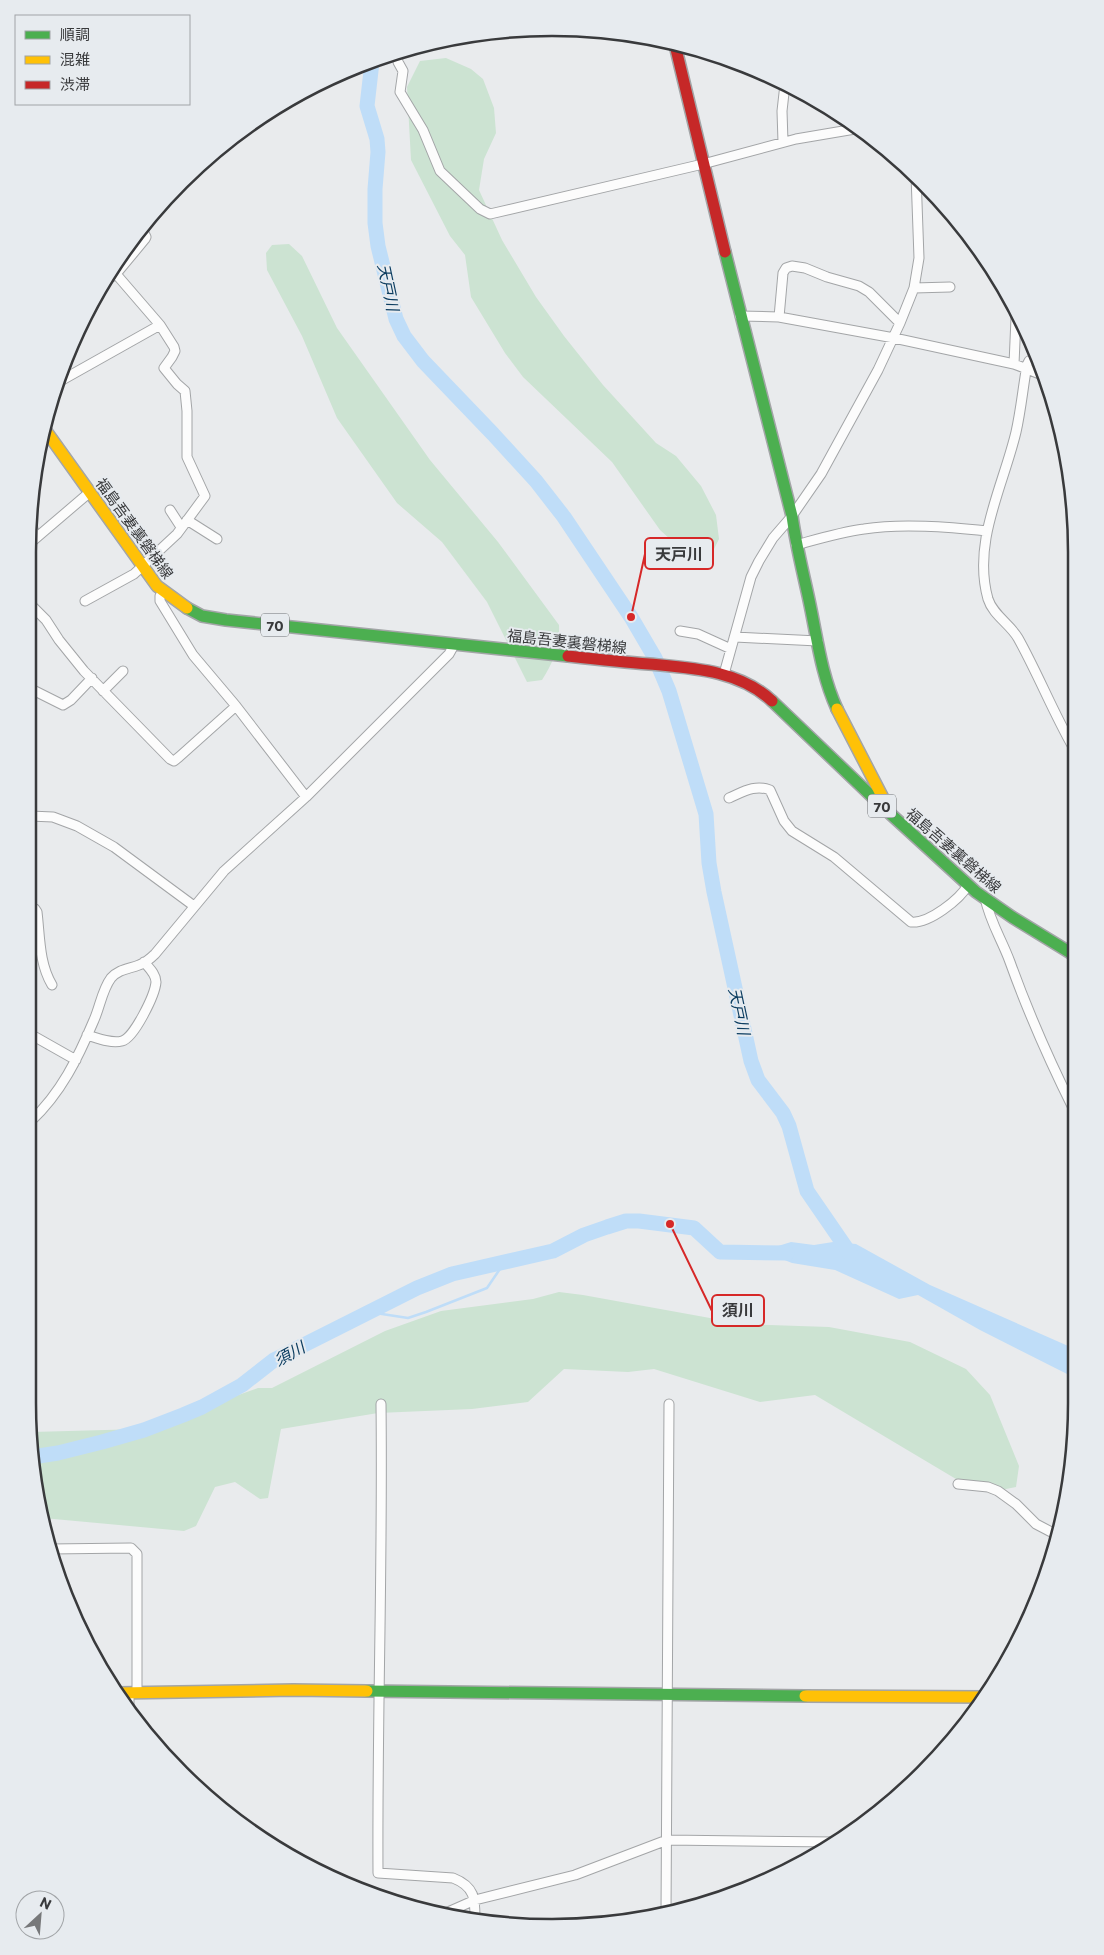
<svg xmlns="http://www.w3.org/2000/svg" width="1104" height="1955" viewBox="0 0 1104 1955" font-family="Commissioner,'Noto Sans JP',sans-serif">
<rect width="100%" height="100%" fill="#e9ebed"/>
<path fill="#cce3d2" d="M446,58L471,69L483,79L494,108L496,133L484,159L479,190L502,240L536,297L564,336L603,385L656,443L676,456L701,486L716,515L719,539L712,553L702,562L691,558L660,530L612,462L523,377L505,353L471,297L465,255L450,236L411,160L407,87L420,61Z
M289,244L302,256L337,328L430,460L498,542L559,625C560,646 553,663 542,680L527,682L487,602L442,542L397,503L337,418L302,336L267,270L266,253L272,245Z
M559,1292L583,1295L743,1324L829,1327L910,1342L966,1369L990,1395L1019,1466L1016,1487L1001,1490L961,1482L815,1395L760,1402L654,1369L628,1372L564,1369L528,1402L472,1409L378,1413L281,1429L268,1498L260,1499L235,1482L215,1487L196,1526L184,1531L43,1518L32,1472V1432L142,1429L258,1388H272L385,1331L441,1311L533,1299Z"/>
<path fill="#bfddf8" d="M791,1242L814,1245L833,1242L856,1244L930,1285L1075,1349V1378L980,1330L918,1295L899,1299L835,1270L792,1263L762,1251Z"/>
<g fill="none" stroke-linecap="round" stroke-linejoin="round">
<path stroke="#bfddf8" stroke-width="2.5" d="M369,1312L408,1318L426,1312L487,1288L504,1263"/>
<path stroke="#bfddf8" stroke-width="15" d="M372,62L367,106L377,139L378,152L375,189V223L378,246L396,319L404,336L423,361L493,434L536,481L564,517L631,617L655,658L669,691L706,814L709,863L714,892L751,1061L758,1080L783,1113L789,1126L807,1191L851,1255
M32,1457L58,1453L102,1442L144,1430L183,1415L202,1407L242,1385L274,1360L417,1288L452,1274L553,1251L584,1235L607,1227L626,1221H639L694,1228L720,1252L787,1253"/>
<defs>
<path id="street" d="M397,53L398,62L403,71L400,92L423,130L440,171L480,209L490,214L703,164L796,139L855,129
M783,142L782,111L785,84
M103,282L116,274L145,239L146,237L142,229
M914,288L950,287
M740,316L779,317L894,338L1014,364L1045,376
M779,317L783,273L786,268L792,266L805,268L827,277L859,286L869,292L900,323
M1036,358L1029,361L1027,365C1023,387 1021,410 1016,432C1003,487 972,542 988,599C993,615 1010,624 1018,638C1038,674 1053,712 1073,747
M1014,364L1016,318
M55,384L160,325
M170,510L181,527
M187,520L217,539
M32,524L35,539
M29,544L90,492
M796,545C818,539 841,532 864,529C902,523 948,527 987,531
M163,591L160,596V601L193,655L236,706L306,797
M85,601L134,574L177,534L205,496L187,457V411L185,391L177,384L164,368L172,357L175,351L174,347L160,325L116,274
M29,603L46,620L59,640L84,671L170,759L174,761L179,757L236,706
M680,631L698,634L731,649
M735,637L818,641
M724,674L751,577L759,561L773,538L792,516L821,474L878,370L900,323L914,288L919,258L916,175
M29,688L63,705L71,700L92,678
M103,691L123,671
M729,798C743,792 755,784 770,790L784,821L792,831L834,857L911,922C929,924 960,899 968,885
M30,816L53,817L77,826L114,847L194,906
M985,898C990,922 1002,940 1010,962C1028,1012 1050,1062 1074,1110
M30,908L35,909L37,912C40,937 39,963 52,985
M30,1034L76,1060
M87,1035C97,1038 111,1044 122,1041C134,1038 155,995 156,982C156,974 149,968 144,962
M31,1121C61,1093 78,1058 94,1020C100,1007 102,990 111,978C119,969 129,969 139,965C145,963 150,959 155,954L224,871L306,797L449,654L454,645
M381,1404C383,1560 377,1716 378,1873L453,1878C476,1887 475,1900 475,1921
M958,1484L988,1487L998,1491L1016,1504L1036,1524L1059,1536
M50,1549L131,1548L137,1554V1693
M129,1693V1711
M666,1914L669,1404
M441,1915L475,1900L575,1875L667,1840L835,1842"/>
<path id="fast" d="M725,252L792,516C796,545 803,572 809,600C817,637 821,674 837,709
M187,608L202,616L226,620L568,656
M772,701L884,808L976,892L1012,917L1074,955
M367,1691L805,1696"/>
<path id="slow" d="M46,431L157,586L187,608
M837,709L883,798L884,808
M118,1693L293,1690L367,1691
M805,1696L983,1697"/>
<path id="jam" d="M675,45L725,252
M568,656C595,659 622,662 649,664C692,668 739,670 772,701"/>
</defs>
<use href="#street" stroke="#a3a5a7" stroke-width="11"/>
<use href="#fast" stroke="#a3a5a7" stroke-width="14"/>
<use href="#slow" stroke="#a3a5a7" stroke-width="14"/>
<use href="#jam" stroke="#a3a5a7" stroke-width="14"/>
<use href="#street" stroke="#fcfcfc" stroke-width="9"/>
<use href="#fast" stroke="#4caf50" stroke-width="11"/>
<use href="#slow" stroke="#ffc107" stroke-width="11"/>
<use href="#jam" stroke="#c62828" stroke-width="11"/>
</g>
<g text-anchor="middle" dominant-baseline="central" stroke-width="4" stroke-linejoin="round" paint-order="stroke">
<g fill="#e7ebef" stroke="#6d6f72" stroke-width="1">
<rect x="261" y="613.5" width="28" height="23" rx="4"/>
<rect x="868" y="794.5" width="28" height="23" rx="4"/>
</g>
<g font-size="14" font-weight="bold" fill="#393a3c">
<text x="275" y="625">70</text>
<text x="882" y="806">70</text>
</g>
<g font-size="15" fill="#393a3c" stroke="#e7ebef">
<text transform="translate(135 528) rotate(54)">福島吾妻裏磐梯線</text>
<text transform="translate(567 641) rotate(6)">福島吾妻裏磐梯線</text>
<text transform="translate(954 850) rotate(41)">福島吾妻裏磐梯線</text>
</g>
<g font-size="16" font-style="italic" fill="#0d3e61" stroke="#e7ebef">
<text transform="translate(389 287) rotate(78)">天戸川</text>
<text transform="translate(740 1011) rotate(78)">天戸川</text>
<text transform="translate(289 1353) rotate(-29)">須川</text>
</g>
</g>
<path d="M0 0H1104V1955H0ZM552 36H552A516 516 0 0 1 1068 552V1403A516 516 0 0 1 552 1919H552A516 516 0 0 1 36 1403V552A516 516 0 0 1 552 36Z" fill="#e7ebef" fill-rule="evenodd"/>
<path fill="none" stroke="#393a3c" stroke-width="2.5" d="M552 36H552A516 516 0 0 1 1068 552V1403A516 516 0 0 1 552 1919H552A516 516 0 0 1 36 1403V552A516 516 0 0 1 552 36Z"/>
<path fill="none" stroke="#d62828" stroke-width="2" d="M631 617L645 554M670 1224L712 1311"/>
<g fill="#d62828" stroke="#e7ebef" stroke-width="2">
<circle cx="631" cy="617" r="5"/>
<circle cx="670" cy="1224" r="5"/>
</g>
<g fill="#e7ebef" stroke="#d62828" stroke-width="2">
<rect x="645" y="538" width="68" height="31" rx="5"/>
<rect x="712" y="1295" width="52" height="31" rx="5"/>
</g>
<g font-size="16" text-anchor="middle" font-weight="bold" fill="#393a3c">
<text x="679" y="560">天戸川</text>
<text x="738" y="1316">須川</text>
</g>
<rect x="15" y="15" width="175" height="90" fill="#e7ebef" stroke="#a1a4a7"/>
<rect x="25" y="31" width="25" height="8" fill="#4caf50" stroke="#a1a4a7"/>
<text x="60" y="40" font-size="15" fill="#393a3c">順調</text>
<rect x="25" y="56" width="25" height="8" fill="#ffc107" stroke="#a1a4a7"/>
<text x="60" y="65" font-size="15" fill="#393a3c">混雑</text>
<rect x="25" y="81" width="25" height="8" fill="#c62828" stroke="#a1a4a7"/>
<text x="60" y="90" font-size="15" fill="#393a3c">渋滞</text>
<g transform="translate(40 1915) rotate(26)"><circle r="24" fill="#e7ebef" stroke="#a1a4a7"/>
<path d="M0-4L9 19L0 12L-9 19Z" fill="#77787a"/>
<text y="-8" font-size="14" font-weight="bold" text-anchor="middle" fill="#393a3c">N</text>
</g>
</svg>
